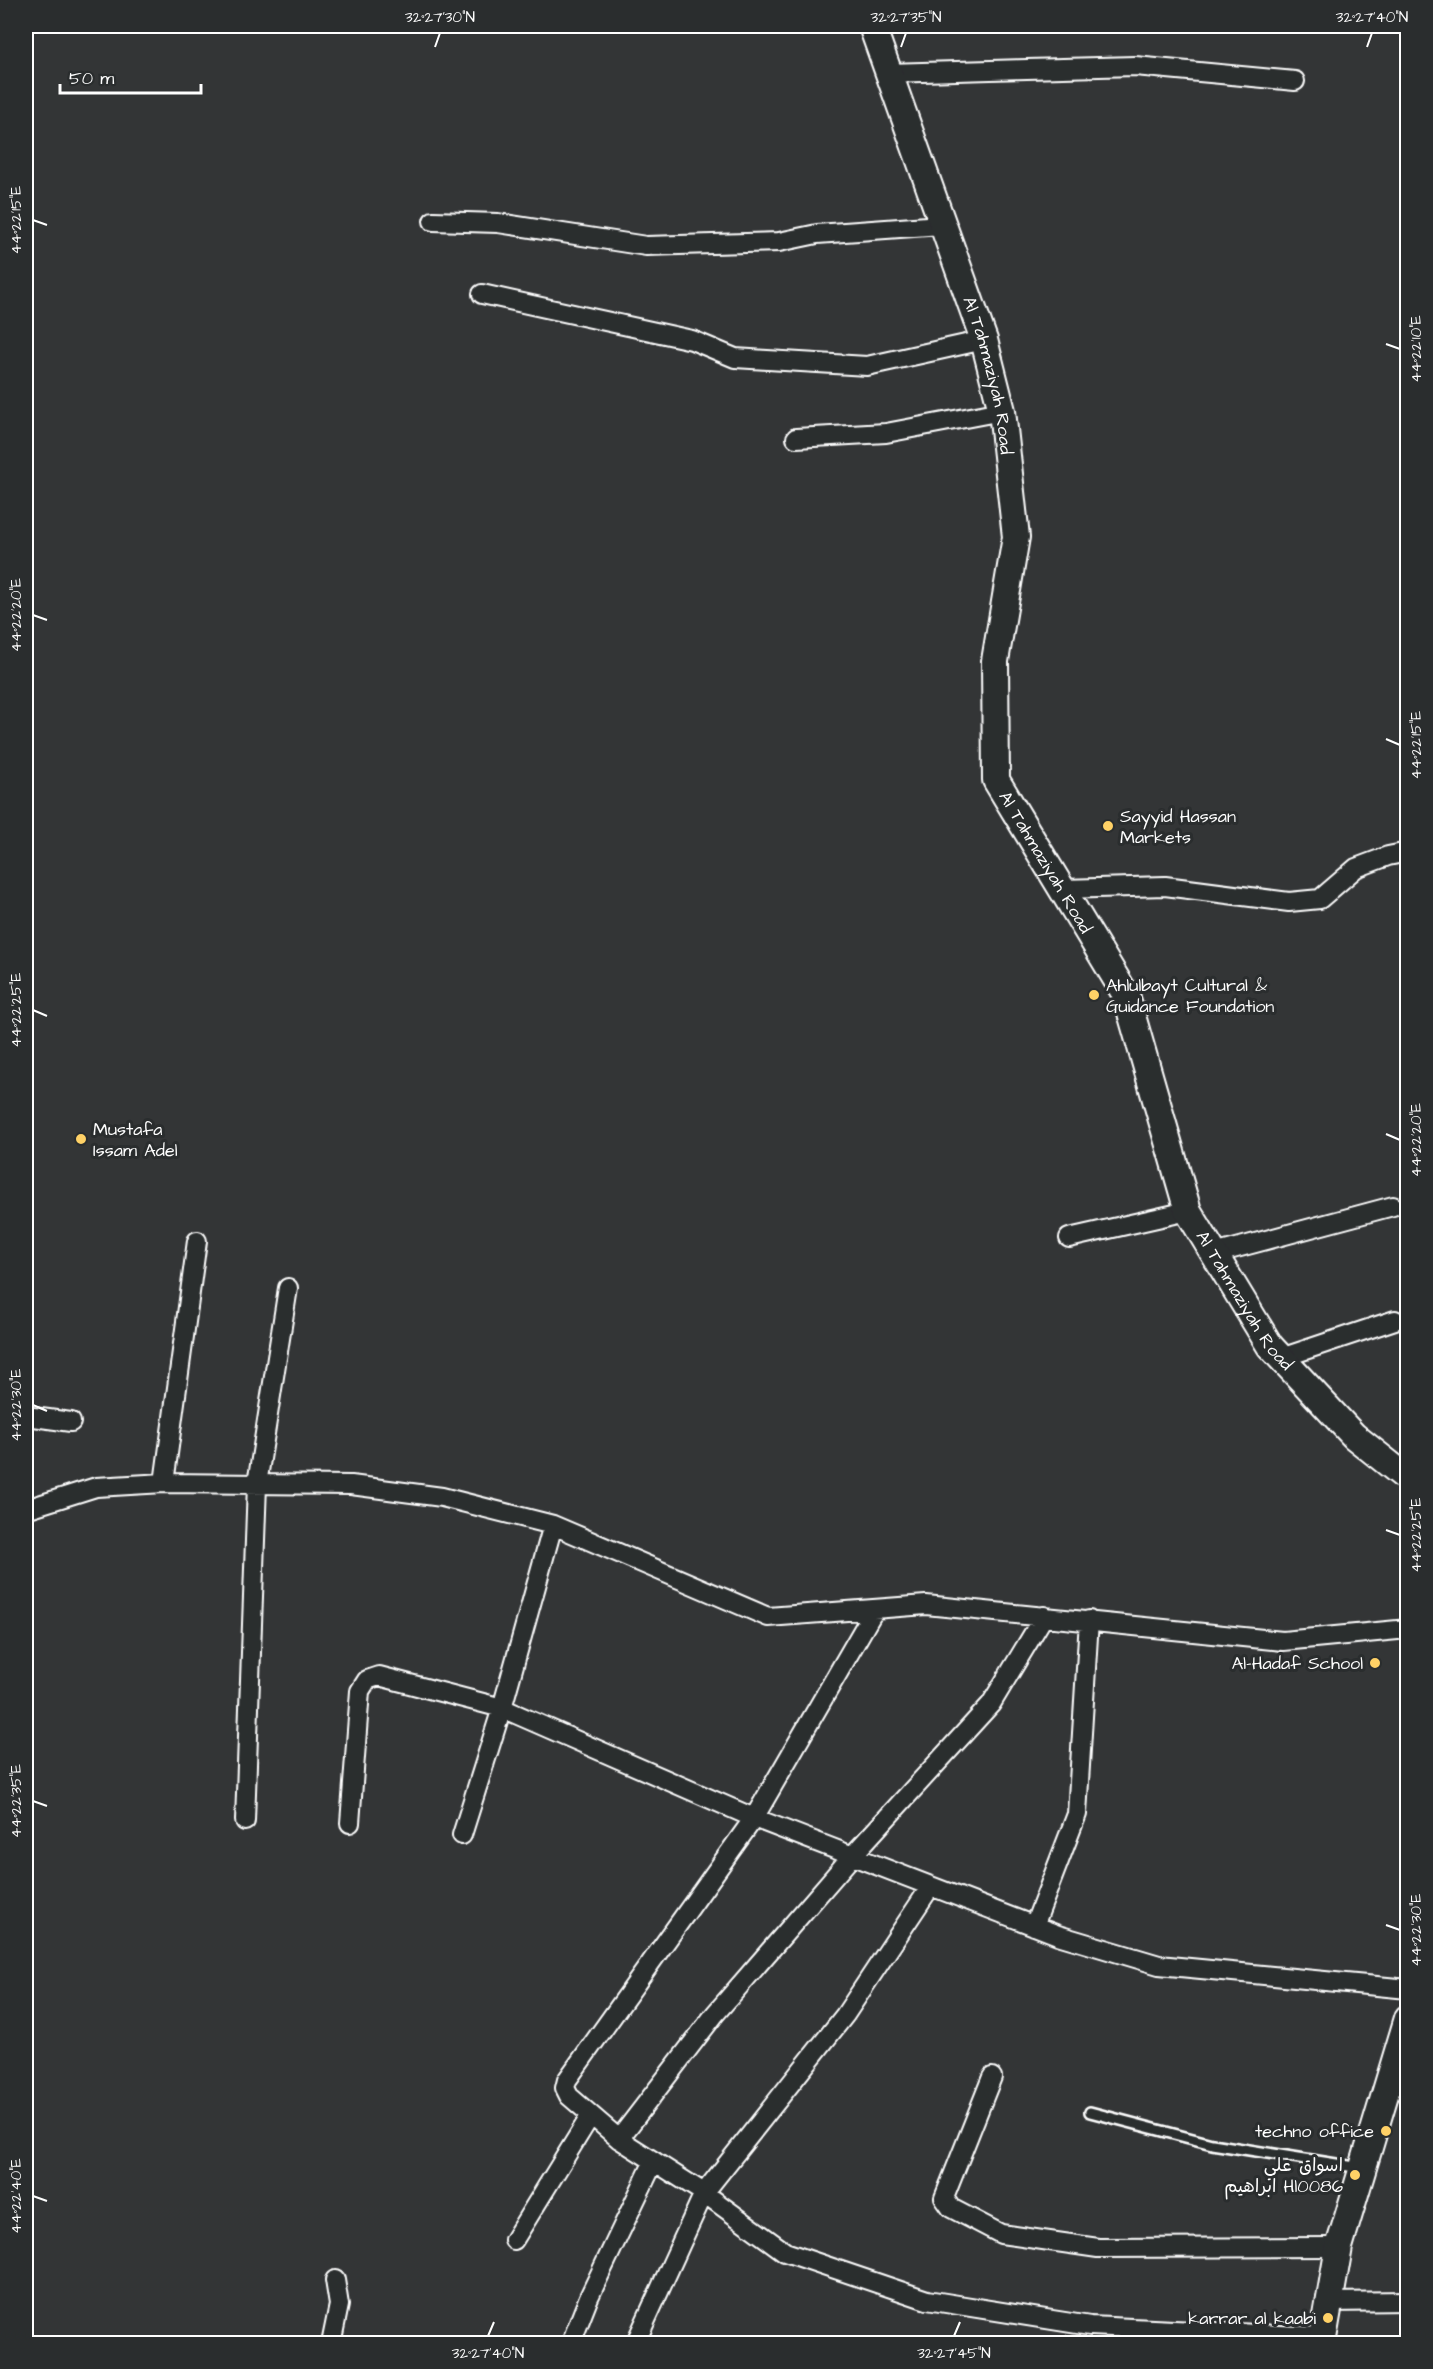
<svg xmlns="http://www.w3.org/2000/svg" width="1433" height="2369" viewBox="0 0 1433 2369" font-family="'Architects Daughter','Playpen Sans Arabic',sans-serif">
<rect width="100%" height="100%" fill="#333536"/>
<filter id="ink" filterUnits="userSpaceOnUse"><feTurbulence type="fractalNoise" baseFrequency=".0167" numOctaves="2"/><feDisplacementMap in="SourceGraphic" scale="12" xChannelSelector="R" yChannelSelector="G"/><feConvolveMatrix kernelMatrix="1 2 1 2 8 2 1 2 1" color-interpolation-filters="sRGB"/></filter>
<g filter="url(#ink)">
<g fill="none" stroke-linecap="round" stroke-linejoin="round">
<defs>
<path id="lane" d="M1090,2112L1212,2144L1361,2168"/>
<path id="street" d="M888,73L1135,66L1295,81
M433,221L498,223L646,246L779,242L817,234L941,225
M482,294L692,340L735,358L867,366L984,340
M796,438L886,433L1002,411
M1063,889L1165,886L1289,902L1320,899L1356,868L1388,856L1408,852
M1069,1238L1188,1211
M1214,1254L1393,1206
M1281,1358L1395,1320
M26,1416L71,1422
M164,1483L197,1241
M26,1509L96,1487L164,1483L351,1485L442,1497L553,1525L768,1617L926,1605L1283,1641L1408,1629
M875,1609L754,1818L567,2080L565,2088L569,2096L619,2139L704,2193L785,2252L927,2300L1090,2326L1323,2337
M245,1821L257,1484L288,1288
M350,1823L360,1691L367,1680L379,1676L502,1708L754,1818L1058,1935L1159,1965L1408,1989
M462,1835L502,1708L553,1525
M1034,1926L1077,1814L1089,1620
M992,2077L944,2198L951,2208L1001,2234L1098,2248L1339,2247
M619,2139L715,2014L852,1856L991,1704L1044,1616
M514,2240L591,2115
M1329,2302L1408,2301
M571,2343L589,2297L654,2161
M331,2344L339,2305L335,2280
M635,2344L704,2193L845,2015L931,1886"/>
<g id="secondary">
<path id="s1" d="M872,26L984,340L1002,411L1016,537L995,661L996,780L1126,995L1188,1211L1270,1346L1354,1436L1408,1479"/>
<path d="M1322,2344L1339,2247L1408,2018"/>
</g>
</defs>
<use href="#lane" stroke="#fff" stroke-width="14"/>
<use href="#street" stroke="#fff" stroke-width="22"/>
<use href="#secondary" stroke="#fff" stroke-width="30"/>
<use href="#lane" stroke="#2a2d2e" stroke-width="9"/>
<use href="#street" stroke="#2a2d2e" stroke-width="18"/>
<use href="#secondary" stroke="#2a2d2e" stroke-width="26"/>
</g>
</g>
<path fill="none" stroke="#fff" stroke-width="2" d="M435,47L440,33M901,47L906,33M1367,47L1372,33M33,220L47,225M1386,344L1400,349M33,615L47,620M1386,739L1400,745M33,1010L47,1016M1386,1134L1400,1140M33,1405L47,1411M1386,1530L1400,1535M33,1801L47,1806M1386,1925L1400,1930M33,2196L47,2201M488,2336L494,2322M954,2336L960,2322"/>
<g fill="#ffd166" stroke="#2a2d2e" stroke-width="2">
<circle cx="1108" cy="826" r="6"/>
<circle cx="1094" cy="995" r="6"/>
<circle cx="81" cy="1139" r="6"/>
<circle cx="1375" cy="1663" r="6"/>
<circle cx="1386" cy="2131" r="6"/>
<circle cx="1355" cy="2175" r="6"/>
<circle cx="1328" cy="2318" r="6"/>
</g>
<g text-anchor="middle" dominant-baseline="central" stroke-width="6" stroke-linejoin="round" paint-order="stroke">
<g font-size="18" fill="#fff" stroke="#2a2d2e">
<text stroke="none"><textPath href="#s1" startOffset="369">Al Tahmaziyah Road</textPath></text>
<text stroke="none"><textPath href="#s1" startOffset="874">Al Tahmaziyah Road</textPath></text>
<text stroke="none"><textPath href="#s1" startOffset="1360">Al Tahmaziyah Road</textPath></text>
</g>
<g font-size="18" fill="#fff" stroke="#2a2d2e" text-anchor="end">
<text x="1120" y="816" text-anchor="start">Sayyid Hassan<tspan x="1120" dy="21">Markets</tspan></text>
<text x="1106" y="985" text-anchor="start">Ahlulbayt Cultural &amp;<tspan x="1106" dy="21">Guidance Foundation</tspan></text>
<text x="93" y="1129" text-anchor="start">Mustafa<tspan x="93" dy="21">Issam Adel</tspan></text>
<text x="1363" y="1663">Al-Hadaf School</text>
<text x="1374" y="2131">techno office</text>
<text x="1343" y="2165">اسواق علي<tspan x="1343" dy="21">ابراهيم Hl0086</tspan></text>
<text x="1316" y="2318">karrar al kaabi</text>
</g>
</g>
<rect width="1433" height="2369" fill="none" stroke="#2a2d2e" stroke-width="66"/>
<path d="M60 84v9h141v-9" fill="none" stroke="#ffffff" stroke-width="3"/>
<text x="69" y="84" font-size="18" fill="#ffffff" stroke="#2a2d2e" stroke-width="4.5" paint-order="stroke">50 m</text>
<rect x="33" y="33" width="1367" height="2303" fill="none" stroke="#fff" stroke-width="2"/>
<g font-size="15" text-anchor="middle" fill="#fff">
<text x="440" y="22">32°27'30"N</text>
<text x="906" y="22">32°27'35"N</text>
<text x="1372" y="22">32°27'40"N</text>
<text transform="translate(16 220) rotate(-90)" y="5">44°22'15"E</text>
<text transform="translate(1416 349) rotate(-90)" y="5">44°22'10"E</text>
<text transform="translate(16 615) rotate(-90)" y="5">44°22'20"E</text>
<text transform="translate(1416 745) rotate(-90)" y="5">44°22'15"E</text>
<text transform="translate(16 1010) rotate(-90)" y="5">44°22'25"E</text>
<text transform="translate(1416 1140) rotate(-90)" y="5">44°22'20"E</text>
<text transform="translate(16 1405) rotate(-90)" y="5">44°22'30"E</text>
<text transform="translate(1416 1535) rotate(-90)" y="5">44°22'25"E</text>
<text transform="translate(16 1801) rotate(-90)" y="5">44°22'35"E</text>
<text transform="translate(1416 1930) rotate(-90)" y="5">44°22'30"E</text>
<text transform="translate(16 2196) rotate(-90)" y="5">44°22'40"E</text>
<text x="488" y="2358">32°27'40"N</text>
<text x="954" y="2358">32°27'45"N</text>
</g>
</svg>
